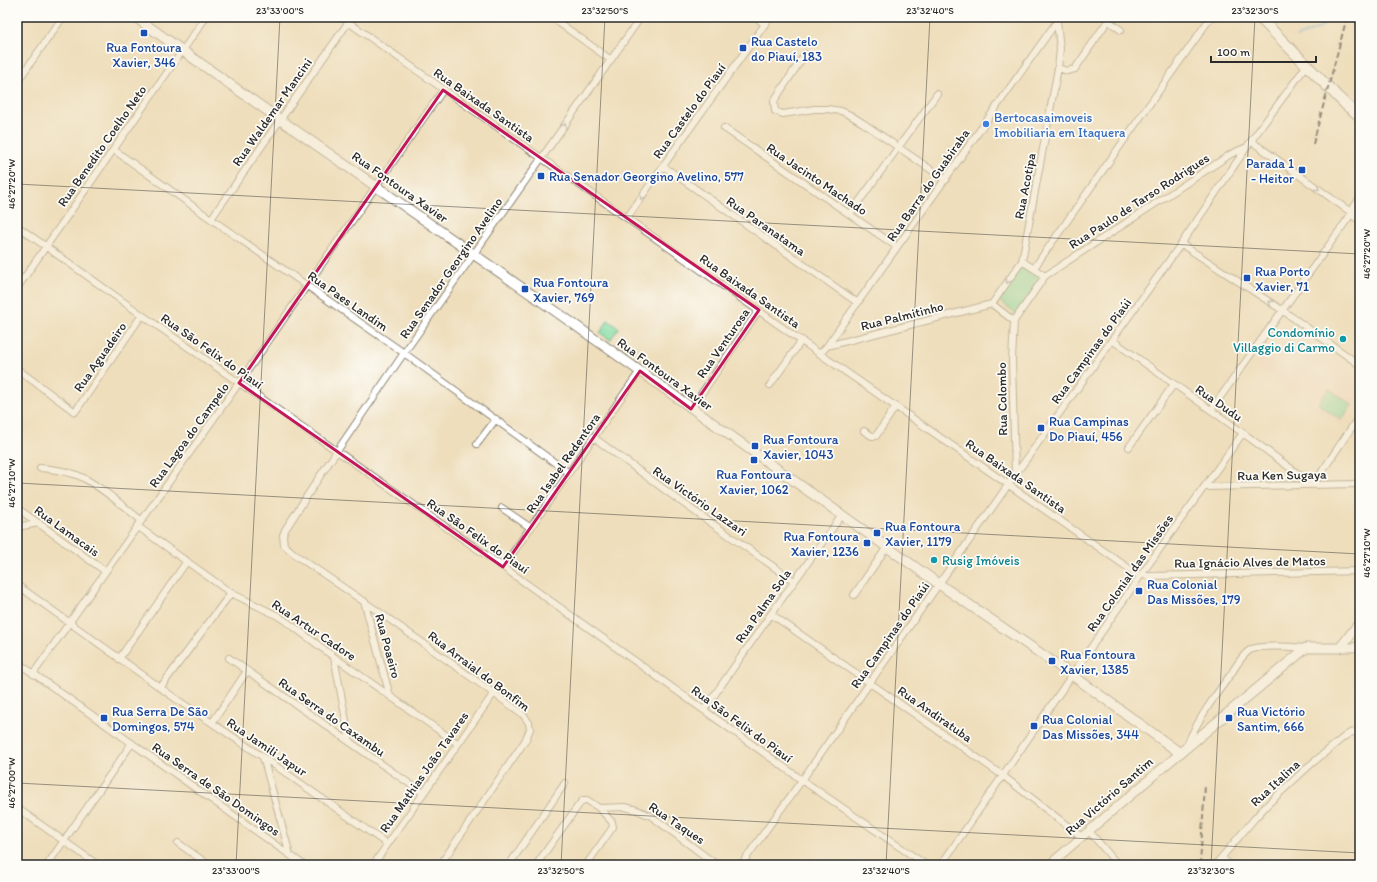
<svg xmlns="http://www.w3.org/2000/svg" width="1377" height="882" viewBox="0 0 1377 882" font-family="Itim,sans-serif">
<rect width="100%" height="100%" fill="#fdfcf7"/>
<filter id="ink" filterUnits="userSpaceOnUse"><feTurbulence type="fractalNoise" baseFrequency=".025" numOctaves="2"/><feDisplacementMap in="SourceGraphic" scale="8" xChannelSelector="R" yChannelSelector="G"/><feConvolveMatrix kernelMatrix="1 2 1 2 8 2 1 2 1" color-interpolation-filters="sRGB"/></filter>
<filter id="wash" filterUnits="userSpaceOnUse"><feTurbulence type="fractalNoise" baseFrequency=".012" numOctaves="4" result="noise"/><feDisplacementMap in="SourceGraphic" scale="16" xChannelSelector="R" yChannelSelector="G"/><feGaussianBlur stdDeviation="0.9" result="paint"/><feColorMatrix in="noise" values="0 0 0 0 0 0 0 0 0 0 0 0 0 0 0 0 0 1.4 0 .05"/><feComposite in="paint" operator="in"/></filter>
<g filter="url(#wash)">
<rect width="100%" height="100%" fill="#eedebc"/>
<path fill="#f2d4be" d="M1285,323L1360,375V398L1340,426L1254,365L1283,324Z"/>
<path fill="#82daa0" stroke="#568266" d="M1023,265L1042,278L1017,314L998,300Z
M608,320L619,328L610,340L600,333Z
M1329,389L1352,405L1341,420L1318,404Z"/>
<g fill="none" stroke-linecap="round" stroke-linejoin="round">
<path stroke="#5ca7d4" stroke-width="2" d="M1344,17L1360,28
M1297,37L1320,28L1329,17"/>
</g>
</g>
<g filter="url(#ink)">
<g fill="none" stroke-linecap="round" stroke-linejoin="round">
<defs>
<path id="minor" d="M551,17L611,60
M755,17L765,24
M348,22L820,354L1137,574L1141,575L1150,576L1360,571
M805,54L774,101L775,111L783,114L814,109H827L841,111L850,115L863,123L946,180
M1058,68L1067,71L1075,69L1107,22H1110L1121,30
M17,82L63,17
M724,128L897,247
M114,150L211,219L404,353L569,473
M663,166L858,303
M850,214L937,94
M627,218L663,166L770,17
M211,219L352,17
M17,226L142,315L503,567L802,780L926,865
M1181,244L1282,310L1360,365
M1022,261L1058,68L1060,49L1057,21
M1034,268L1211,17
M1045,276L1022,261L992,304L1014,321L1045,276L1231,154L1247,147
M17,288L206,17
M1014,321L1012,360L1015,475
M1112,340L1243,433L1313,485L1360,415
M827,346L1060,17
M820,354L827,346L992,304
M17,369L75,412L142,315
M770,385L802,340
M691,409L759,310
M1211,410L1352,213L1251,141
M864,431L872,436H876L896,406
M593,437L687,506L794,581
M477,444L496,419
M1129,447L1174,384
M40,468C53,469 65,471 77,475C97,483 124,507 141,520
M1204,487L1360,484
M17,508L105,571
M502,508L531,528
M137,526L231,593L278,616L294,627L334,657L457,743
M17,527L39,523
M503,567L640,371
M17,585L179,701L263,757L387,844
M854,595L887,547
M364,601L390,696
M771,614L1002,775L1082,837
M334,657L350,742
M229,658L423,793
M119,659L187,561
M17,662L304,865
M33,674L239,383L443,90
M160,688L231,593
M704,710L771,614L842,515
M212,723L247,671
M1187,745C1198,719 1214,697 1231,674C1236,666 1242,655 1250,650C1260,644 1293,647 1306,648
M263,757L290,855
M17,808L98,865
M1089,831L1118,865
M178,843L209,865
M1221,858L1231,865
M47,865L132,743
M373,865L494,693
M440,865L525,741L530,729L529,723L525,717L520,712L382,614L297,556L284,545L283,535L285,530L320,476L404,353L641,17
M509,865L565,783
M536,865L578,806L583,800H587L599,808L625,807L637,810L651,816L717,865
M586,865L613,827L612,822L599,808
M741,865L802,780L1015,475L1181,244L1251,141L1307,65
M941,865L1141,575L1243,433
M1215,865L1255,818L1268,804L1310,765L1344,737L1350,733L1360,731"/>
<path id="tertiary" d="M1340,648L1360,647
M1049,865L1180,753"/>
<path id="secondary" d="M135,17L279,119L551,308L939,584L1072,675L1180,753L1306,648H1340L1360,622"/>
<path id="primary" d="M1259,17L1346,105L1360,116
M1360,202L1352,213L1360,218"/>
</defs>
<use href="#minor" stroke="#8c8474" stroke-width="8"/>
<use href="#tertiary" stroke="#8c8474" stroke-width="10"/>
<use href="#secondary" stroke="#8c8474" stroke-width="11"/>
<use href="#primary" stroke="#8c8474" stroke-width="12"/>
<use href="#minor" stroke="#fff" stroke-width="6"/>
<use href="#tertiary" stroke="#fff" stroke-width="8"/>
<use href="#secondary" stroke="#fff" stroke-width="9"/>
<use href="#primary" stroke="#fff" stroke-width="10"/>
<path stroke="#2b2b2b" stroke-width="2" stroke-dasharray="6 3" stroke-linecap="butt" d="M1313,144L1347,17
M1200,865L1205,785"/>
</g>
<defs><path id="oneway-chevron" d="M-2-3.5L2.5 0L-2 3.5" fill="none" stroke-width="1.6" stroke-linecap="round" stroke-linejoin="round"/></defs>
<g stroke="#a0a0a0">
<use href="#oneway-chevron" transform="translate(564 126) rotate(-55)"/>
<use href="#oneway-chevron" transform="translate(1317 188) rotate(36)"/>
<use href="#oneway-chevron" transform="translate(642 197) rotate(124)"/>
<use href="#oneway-chevron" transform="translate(1008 281) rotate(124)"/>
<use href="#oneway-chevron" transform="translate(1271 303) rotate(-147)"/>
</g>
</g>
<path d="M0 0H1377V882H0ZM443,90L759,310L691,409L640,371L503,567L239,383Z" fill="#eedebc" fill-opacity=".55" fill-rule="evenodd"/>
<path fill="none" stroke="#c2185b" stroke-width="3" stroke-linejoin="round" d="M443,90L759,310L691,409L640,371L503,567L239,383Z"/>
<path fill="none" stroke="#2b2b2b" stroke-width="1" stroke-opacity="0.45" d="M17,184L1360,254M17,483L1360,554M17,783L1360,853M236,865L280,17M561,865L605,17M886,865L930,17M1211,865L1255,17"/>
<g fill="#1a4fb4" stroke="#fdfcf7" stroke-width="1.5">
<rect x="140" y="29" width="8" height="8" rx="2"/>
<rect x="739" y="44" width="8" height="8" rx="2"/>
<rect x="1298" y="166" width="8" height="8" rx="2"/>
<rect x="537" y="172" width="8" height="8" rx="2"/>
<rect x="1243" y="274" width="8" height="8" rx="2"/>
<rect x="521" y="285" width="8" height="8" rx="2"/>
<rect x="1037" y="424" width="8" height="8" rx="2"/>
<rect x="751" y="442" width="8" height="8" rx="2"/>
<rect x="750" y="456" width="8" height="8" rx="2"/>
<rect x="873" y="529" width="8" height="8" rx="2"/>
<rect x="863" y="539" width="8" height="8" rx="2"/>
<rect x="1135" y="587" width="8" height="8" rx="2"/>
<rect x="1048" y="657" width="8" height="8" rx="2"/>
<rect x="100" y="714" width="8" height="8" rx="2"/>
<rect x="1225" y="714" width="8" height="8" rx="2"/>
<rect x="1030" y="722" width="8" height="8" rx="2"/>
</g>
<circle fill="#3f7fe0" stroke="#fdfcf7" stroke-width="1.5" cx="986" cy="124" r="4"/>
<g fill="#0f9aa8" stroke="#fdfcf7" stroke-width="1.5">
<circle cx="1343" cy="339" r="4"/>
<circle cx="934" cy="560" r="4"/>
</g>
<g text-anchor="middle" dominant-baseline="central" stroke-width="3.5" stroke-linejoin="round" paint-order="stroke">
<g font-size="13" fill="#164399" stroke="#fdfcf7" text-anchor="start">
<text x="751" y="41">Rua Castelo<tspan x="751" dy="15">do Piauí, 183</tspan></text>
<text x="144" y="47" text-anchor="middle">Rua Fontoura<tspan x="144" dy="15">Xavier, 346</tspan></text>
<text x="1294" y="163" text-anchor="end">Parada 1<tspan x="1294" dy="15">- Heitor</tspan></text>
<text x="549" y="176">Rua Senador Georgino Avelino, 577</text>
<text x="1255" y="271">Rua Porto<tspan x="1255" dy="15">Xavier, 71</tspan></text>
<text x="533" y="282">Rua Fontoura<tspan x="533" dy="15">Xavier, 769</tspan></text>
<text x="1049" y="421">Rua Campinas<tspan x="1049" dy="15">Do Piauí, 456</tspan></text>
<text x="763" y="439">Rua Fontoura<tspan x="763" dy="15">Xavier, 1043</tspan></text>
<text x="754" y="474" text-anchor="middle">Rua Fontoura<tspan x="754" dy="15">Xavier, 1062</tspan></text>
<text x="885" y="526">Rua Fontoura<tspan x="885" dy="15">Xavier, 1179</tspan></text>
<text x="859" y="536" text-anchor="end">Rua Fontoura<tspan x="859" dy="15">Xavier, 1236</tspan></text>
<text x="1147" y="584">Rua Colonial<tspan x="1147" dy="15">Das Missões, 179</tspan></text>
<text x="1060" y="654">Rua Fontoura<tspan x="1060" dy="15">Xavier, 1385</tspan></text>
<text x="112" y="711">Rua Serra De São<tspan x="112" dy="15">Domingos, 574</tspan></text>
<text x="1237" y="711">Rua Victório<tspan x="1237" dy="15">Santim, 666</tspan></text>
<text x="1042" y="719">Rua Colonial<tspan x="1042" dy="15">Das Missões, 344</tspan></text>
</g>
<g font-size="13" fill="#2b2b2b" stroke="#fdfcf7">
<text transform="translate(484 105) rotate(35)">Rua Baixada Santista</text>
<text transform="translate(689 111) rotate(-54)">Rua Castelo do Piauí</text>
<text transform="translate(272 112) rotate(-55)">Rua Waldemar Mancini</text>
<text transform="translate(102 146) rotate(-55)">Rua Benedito Coelho Neto</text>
<text transform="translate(817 179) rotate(34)">Rua Jacinto Machado</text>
<text transform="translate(928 185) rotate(-55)">Rua Barra do Guabiraba</text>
<text transform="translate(1025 186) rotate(-79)">Rua Acotipa</text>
<text transform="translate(400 187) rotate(35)">Rua Fontoura Xavier</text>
<text transform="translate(1139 201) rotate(-33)">Rua Paulo de Tarso Rodrigues</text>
<text transform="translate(766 226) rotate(35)">Rua Paranatama</text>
<text transform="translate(451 268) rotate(-55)">Rua Senador Georgino Avelino</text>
<text transform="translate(750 291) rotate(35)">Rua Baixada Santista</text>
<text transform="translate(348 301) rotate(35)">Rua Paes Landim</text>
<text transform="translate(902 316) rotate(-14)">Rua Palmitinho</text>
<text transform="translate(723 343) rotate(-55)">Rua Venturosa</text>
<text transform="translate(212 351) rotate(35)">Rua São Felix do Piauí</text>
<text transform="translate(1091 351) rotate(-54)">Rua Campinas do Piaúi</text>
<text transform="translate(100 357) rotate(-55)">Rua Aguadeiro</text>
<text transform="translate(665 374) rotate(36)">Rua Fontoura Xavier</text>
<text transform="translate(1002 399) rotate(-91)">Rua Colombo</text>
<text transform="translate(1219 403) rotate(35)">Rua Dudu</text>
<text transform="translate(189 435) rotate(-54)">Rua Lagoa do Campelo</text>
<text transform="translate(563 463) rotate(-55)">Rua Isabel Redentora</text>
<text transform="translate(1282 475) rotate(-1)">Rua Ken Sugaya</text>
<text transform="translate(1016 476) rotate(35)">Rua Baixada Santista</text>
<text transform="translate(700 501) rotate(35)">Rua Victório Lazzari</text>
<text transform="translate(67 531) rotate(36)">Rua Lamacais</text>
<text transform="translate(478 536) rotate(35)">Rua São Felix do Piauí</text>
<text transform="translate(1250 562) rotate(-1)">Rua Ignácio Alves de Matos</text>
<text transform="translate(1130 573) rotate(-55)">Rua Colonial das Missões</text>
<text transform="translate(763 606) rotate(-55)">Rua Palma Sola</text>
<text transform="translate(314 630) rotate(34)">Rua Artur Cadore</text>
<text transform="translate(890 635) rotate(-55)">Rua Campinas do Piaúi</text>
<text transform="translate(388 646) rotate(75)">Rua Poaeiro</text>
<text transform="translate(479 671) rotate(37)">Rua Arraial do Bonfim</text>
<text transform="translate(935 714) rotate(35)">Rua Andiratuba</text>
<text transform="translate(332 717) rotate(35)">Rua Serra do Caxambu</text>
<text transform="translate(742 724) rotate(36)">Rua São Felix do Piauí</text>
<text transform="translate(267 747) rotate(34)">Rua Jamili Japur</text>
<text transform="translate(424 772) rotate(-55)">Rua Mathias João Tavares</text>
<text transform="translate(1275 783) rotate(-43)">Rua Italina</text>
<text transform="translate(216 789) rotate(35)">Rua Serra de São Domingos</text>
<text transform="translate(1109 796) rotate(-41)">Rua Victório Santim</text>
<text transform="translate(677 823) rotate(34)">Rua Taques</text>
</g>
<g font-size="13" fill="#366cbe" stroke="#fdfcf7" text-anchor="start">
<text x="994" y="117">Bertocasaimoveis<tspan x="994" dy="15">Imobiliaria em Itaquera</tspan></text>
</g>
<g font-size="13" fill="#0d838f" stroke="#fdfcf7" text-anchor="end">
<text x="1335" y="332">Condomínio<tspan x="1335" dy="15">Villaggio di Carmo</tspan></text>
<text x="942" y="560" text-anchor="start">Rusig Imóveis</text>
</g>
</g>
<rect width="1377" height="882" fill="none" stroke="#fdfcf7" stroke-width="44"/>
<path d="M1211 56v6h105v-6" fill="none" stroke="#2b2b2b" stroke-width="2"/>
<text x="1217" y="56" font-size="12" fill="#2b2b2b" stroke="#fdfcf7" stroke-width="3" paint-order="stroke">100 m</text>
<rect x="22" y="22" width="1333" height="838" fill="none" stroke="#2b2b2b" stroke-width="1.5"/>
<g font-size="10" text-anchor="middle" fill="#2b2b2b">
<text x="280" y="14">23°33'00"S</text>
<text x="605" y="14">23°32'50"S</text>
<text x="930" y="14">23°32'40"S</text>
<text x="1255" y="14">23°32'30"S</text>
<text transform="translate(11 184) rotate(-90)" y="4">46°27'20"W</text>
<text transform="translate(1366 254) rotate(-90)" y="4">46°27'20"W</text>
<text transform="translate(11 483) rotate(-90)" y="4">46°27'10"W</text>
<text transform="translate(1366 553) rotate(-90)" y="4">46°27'10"W</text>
<text transform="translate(11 783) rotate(-90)" y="4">46°27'00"W</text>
<text x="236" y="874">23°33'00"S</text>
<text x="561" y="874">23°32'50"S</text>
<text x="886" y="874">23°32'40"S</text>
<text x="1211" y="874">23°32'30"S</text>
</g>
</svg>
